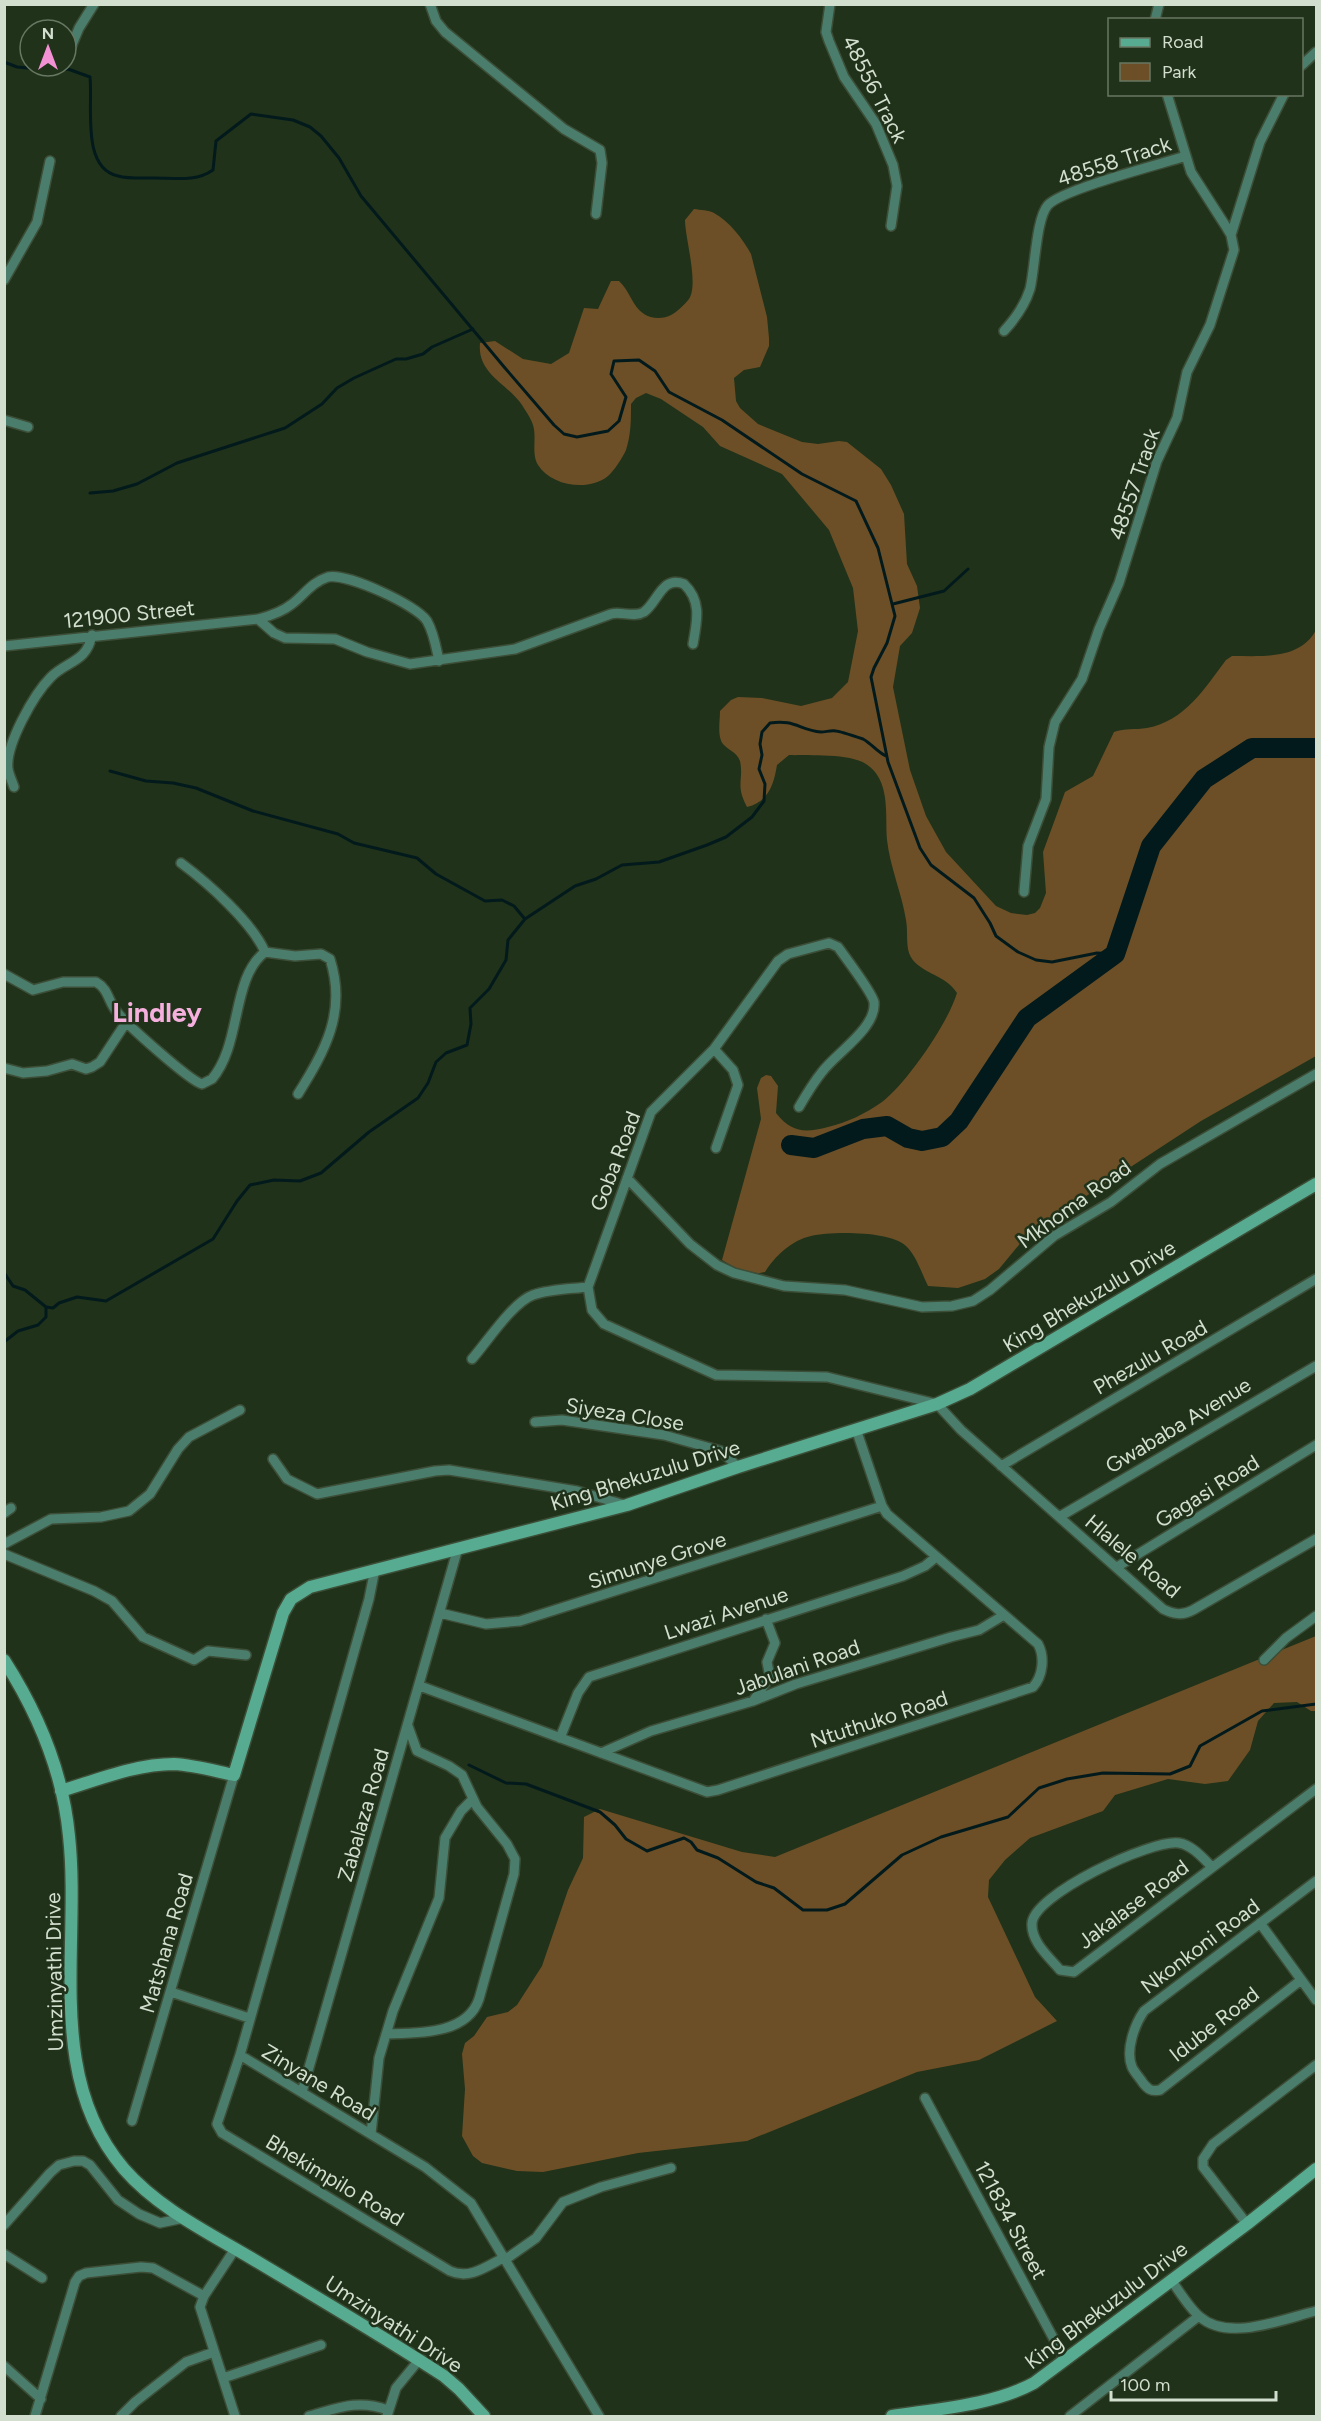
<svg xmlns="http://www.w3.org/2000/svg" width="1321" height="2421" viewBox="0 0 1321 2421" font-family="Figtree,sans-serif">
<rect width="100%" height="100%" fill="#20321a"/>
<path fill="#6c4f26" d="M694,209C700,210 709,210 714,213C729,221 743,239 751,254L767,317L769,338V346L760,367L744,370L734,378L736,401L740,408L758,424L802,442L818,444L839,441L847,442L881,469L891,485L904,514L907,564L917,586L920,608L912,633L900,646L893,687L910,770L926,816L946,852L996,906L1011,913L1027,915L1035,913L1040,908L1046,893L1043,852L1065,792L1093,776L1114,732C1125,728 1135,730 1147,728C1185,721 1204,689 1226,660L1232,656C1262,656 1300,660 1316,630V1056L1201,1121L1028,1234L999,1269L985,1279L958,1288L928,1286C922,1274 916,1255 906,1246C891,1231 832,1231 811,1236C792,1240 775,1256 765,1272C748,1276 737,1269 722,1260L761,1119L757,1088L761,1078L766,1075L771,1076L778,1086L776,1113C792,1133 805,1133 828,1127C848,1122 865,1114 882,1102C907,1083 948,1023 957,993C946,974 916,973 909,953C906,943 908,931 906,920C902,894 890,867 887,840C885,814 891,780 866,764C849,753 810,756 789,755L777,765C774,783 769,802 747,807C735,785 744,780 740,761C737,752 728,750 723,744C717,736 720,721 720,711L731,700L738,697L762,698L801,706L832,698L848,682L858,631L853,588L829,530L782,474L720,446L703,427L661,399L646,393L636,398L631,404C631,420 631,435 626,450C623,457 614,471 608,476C589,492 551,486 538,465C531,454 537,437 533,425C531,418 525,410 522,405C507,383 477,374 480,343L495,341L523,359L551,364L569,353L584,308L598,309L611,281H619C630,291 632,306 644,314C651,319 664,319 671,315C677,312 685,304 689,299C699,284 685,238 685,220Z
M1316,1636V1711H1311L1297,1702L1274,1703L1258,1721L1250,1750L1228,1781L1205,1784L1168,1779L1115,1795L1103,1811L1030,1838L1005,1860L989,1880L988,1897L1035,1997L1057,2021L979,2060L917,2072L747,2141L638,2153L543,2172L517,2171L482,2163L473,2156L462,2136L465,2089L462,2054L465,2043L474,2036L487,2017L508,2012L517,2005L542,1966L568,1890L583,1858L584,1817L600,1809L742,1852L775,1857Z"/>
<g fill="none" stroke-linecap="round" stroke-linejoin="round">
<path stroke="#031a1c" stroke-width="3" d="M4,62L17,67L48,70L68,69L90,77C93,106 81,168 118,176C129,179 143,178 155,178C175,178 196,182 213,170L216,141L251,114L293,120L310,127L321,136L339,158L361,196L505,368L554,425L564,434L577,437L608,431L619,421L626,397L611,374L614,361L639,360L655,371L669,392L722,420L802,474L856,501L878,548L895,616L887,643L874,668L871,677L888,762L920,848L931,865L974,898L990,923L996,936L1018,952L1036,960L1052,962L1097,953L1115,954
M90,493L113,491L137,484L177,463L285,428L322,404L337,388L354,378L396,359H406L423,354L432,347L473,329
M893,604L944,591L968,569
M110,771L146,781L173,783L196,788L253,811L338,834L354,843L417,858L436,874L485,901L502,900L514,906L524,918
M5,1274L13,1286L25,1290L46,1307L53,1308L59,1303L77,1297L106,1301L213,1239L237,1201L250,1185L274,1180L300,1181L321,1173L369,1132L418,1098L428,1083L436,1062L446,1053L467,1045L471,1024L470,1008L489,989L506,960L508,940L525,919L575,886L596,879L622,865L659,862L707,845L726,837L752,817L764,801L765,784L759,769L762,755L760,744L762,732L770,723C794,719 800,730 821,732C826,732 831,730 836,731C839,731 860,738 863,739C872,744 877,752 886,756
M4,1342L18,1331L38,1325L46,1317V1307
M469,1765L506,1783L526,1784L600,1812L615,1825L626,1839L647,1851L684,1838L691,1842L697,1850L718,1858L756,1882L774,1888L803,1910H827L845,1904L902,1855L941,1837L1008,1817L1039,1788L1067,1779L1103,1773L1170,1774L1190,1766L1200,1746L1262,1711L1316,1704"/>
<path stroke="#031a1c" stroke-width="20" d="M791,1145L814,1148L863,1129L887,1126L908,1138L922,1141L942,1137L959,1121L1027,1018L1115,954L1151,846L1204,779L1252,748H1316"/>
<defs>
<path id="street" d="M430,4L436,21L445,32L564,129L600,150L602,163L596,214
M830,4L826,32L829,41L844,77L876,124L893,165L897,186L891,226
M1155,20L1159,4
M66,59L79,28L94,4
M1302,65L1316,52
M1231,235L1260,142L1284,94
M4,280L37,222L50,161
M1004,331C1015,319 1025,305 1030,289C1035,269 1036,218 1048,205C1063,189 1161,164 1186,156
M4,420L28,427
M258,619L274,633L285,638L335,639L367,652L410,664L515,649L611,614C621,611 634,618 644,612C658,602 662,575 684,584C702,601 697,621 693,644
M4,646L258,619C270,616 282,612 292,604C304,595 312,582 328,577C347,573 417,605 427,621C434,633 436,647 439,661
M14,787C12,781 9,775 8,769C5,745 34,694 51,677C67,661 87,662 92,635
M1024,892L1028,846L1046,799L1049,747L1055,722L1082,679L1099,629L1119,583L1157,461L1177,418L1187,372L1210,325L1234,250L1231,235L1225,225L1191,172L1167,94
M265,952L295,956L321,954L330,959C347,1012 325,1051 298,1094
M4,974L33,990L63,982H96C109,989 108,1002 117,1012C126,1024 190,1081 202,1084L212,1079C242,1044 231,978 265,952C252,922 208,883 181,863
M714,1049L733,1070L738,1085L716,1148
M4,1068L23,1073L47,1071L72,1064L86,1069L92,1067L100,1062L127,1021
M799,1107C806,1095 813,1083 822,1072C836,1053 877,1028 874,1002C872,992 845,957 838,947L829,943L788,954L778,961L714,1049L651,1112L588,1287L592,1310L604,1324L716,1375L827,1377L937,1404L961,1430L1163,1609C1173,1614 1182,1616 1193,1610L1316,1539
M627,1178L690,1244L717,1265L734,1273L784,1286L845,1290L922,1307L952,1306L973,1301L990,1290L1054,1236L1111,1202L1160,1164L1316,1074
M472,1359C487,1342 513,1302 533,1295C550,1289 570,1289 588,1287
M535,1422L562,1420L664,1435L721,1451L738,1467
M273,1459L287,1479L317,1494L435,1471L449,1470L577,1491L625,1505
M1001,1466L1316,1279
M4,1513L11,1508
M1059,1517L1316,1366
M4,1544L51,1519L101,1517L129,1511L150,1494L178,1449L189,1437L240,1410
M4,1554L94,1591L112,1601L143,1637L194,1660L208,1651L246,1655
M1117,1567L1316,1445
M375,1569L369,1599L240,2055L217,2124L222,2133L450,2271C470,2280 487,2266 505,2257
M440,1613L486,1624L520,1621L882,1506
M1264,1660L1286,1638L1316,1616
M420,1686L707,1792L718,1790L1033,1687C1043,1676 1045,1657 1038,1644L887,1514L882,1506L856,1429
M753,1701L770,1677L767,1662L775,1643L766,1619
M560,1738L578,1693L589,1677L903,1576L925,1566L936,1557
M601,1753L651,1731L753,1701L796,1684L951,1637L979,1630L1004,1615
M1212,1867C1203,1858 1192,1845 1179,1843C1151,1839 1032,1895 1032,1924C1031,1942 1050,1958 1060,1970L1074,1972L1316,1789
M1260,1923L1316,2000
M1301,1980L1160,2090C1151,2092 1148,2089 1143,2083C1140,2078 1134,2072 1132,2067C1125,2050 1135,2024 1144,2011L1316,1881
M171,1992L249,2018
M386,2034C417,2033 467,2035 479,1999L514,1874L515,1859L507,1844L477,1807L462,1775L449,1766L417,1751L408,1726
M240,2055L425,2167L471,2203L599,2416
M302,2092L458,1548
M925,2098L1065,2360
M132,2121L234,1775
M371,2134L379,2058L393,2011L439,1898L445,1838L461,1811L473,1799
M1247,2224L1203,2167V2159L1213,2144L1316,2065
M4,2225L50,2173L59,2165L74,2161H83L90,2165L118,2200L139,2214L160,2223L184,2218
M235,2249L204,2296L200,2307L235,2416
M4,2254L42,2278
M506,2259L536,2238L563,2202L601,2187L671,2168
M1171,2280C1180,2292 1189,2308 1200,2317C1229,2342 1283,2319 1316,2311
M4,2366L41,2399
M223,2378L321,2345
M35,2416L75,2282L79,2276L86,2273L141,2267L153,2268L204,2296
M121,2416L135,2402L186,2362L214,2352
M309,2416C338,2408 358,2399 388,2410
M387,2416L396,2388L419,2360
M1070,2416L1199,2316"/>
<path id="secondary" d="M4,1660C38,1713 63,1773 69,1836C81,1946 44,2076 124,2169C158,2208 207,2232 251,2258C316,2297 381,2335 444,2376L459,2389L484,2416
M61,1791C97,1780 136,1764 174,1764C194,1765 215,1771 234,1775L283,1613L291,1599L310,1587L627,1505L738,1467L937,1404L970,1389L1316,1184
M892,2416C937,2409 994,2405 1034,2383L1247,2224L1316,2169"/>
</defs>
<use href="#street" stroke="#3c4e37" stroke-width="12"/>
<use href="#secondary" stroke="#3c4e37" stroke-width="15"/>
<use href="#street" stroke="#4b7d6c" stroke-width="9"/>
<use href="#secondary" stroke="#57ab90" stroke-width="12"/>
</g>
<g text-anchor="middle" dominant-baseline="central" stroke-width="5" stroke-linejoin="round" paint-order="stroke">
<g font-size="21" fill="#d2dece" stroke="#20321a">
<text transform="translate(875 89) rotate(63)">48556 Track</text>
<text transform="translate(1114 161) rotate(-18)">48558 Track</text>
<text transform="translate(1134 484) rotate(-71)">48557 Track</text>
<text transform="translate(129 614) rotate(-6)">121900 Street</text>
<text transform="translate(615 1161) rotate(-69)">Goba Road</text>
<text transform="translate(1074 1204) rotate(-36)">Mkhoma Road</text>
<text transform="translate(1089 1296) rotate(-31)">King Bhekuzulu Drive</text>
<text transform="translate(1150 1357) rotate(-30)">Phezulu Road</text>
<text transform="translate(625 1414) rotate(9)">Siyeza Close</text>
<text transform="translate(1178 1425) rotate(-31)">Gwababa Avenue</text>
<text transform="translate(645 1475) rotate(-17)">King Bhekuzulu Drive</text>
<text transform="translate(1207 1491) rotate(-32)">Gagasi Road</text>
<text transform="translate(1133 1556) rotate(40)">Hlalele Road</text>
<text transform="translate(657 1560) rotate(-18)">Simunye Grove</text>
<text transform="translate(726 1613) rotate(-18)">Lwazi Avenue</text>
<text transform="translate(797 1667) rotate(-19)">Jabulani Road</text>
<text transform="translate(879 1719) rotate(-18)">Ntuthuko Road</text>
<text transform="translate(363 1815) rotate(-74)">Zabalaza Road</text>
<text transform="translate(1133 1904) rotate(-37)">Jakalase Road</text>
<text transform="translate(166 1943) rotate(-74)">Matshana Road</text>
<text transform="translate(1200 1946) rotate(-37)">Nkonkoni Road</text>
<text transform="translate(54 1972) rotate(-91)">Umzinyathi Drive</text>
<text transform="translate(1214 2024) rotate(-38)">Idube Road</text>
<text transform="translate(319 2082) rotate(31)">Zinyane Road</text>
<text transform="translate(335 2180) rotate(31)">Bhekimpilo Road</text>
<text transform="translate(1011 2220) rotate(62)">121834 Street</text>
<text transform="translate(1106 2305) rotate(-37)">King Bhekuzulu Drive</text>
<text transform="translate(394 2324) rotate(33)">Umzinyathi Drive</text>
</g>
<g font-size="27" font-weight="bold" fill="#f6b0de" stroke="#20321a">
<text x="157" y="1012">Lindley</text>
</g>
</g>
<rect width="1321" height="2421" fill="none" stroke="#d2dece" stroke-width="12"/>
<rect x="1108" y="18" width="195" height="78" fill="#20321a" stroke="#677762" stroke-width="1.5"/>
<rect x="1120" y="38" width="30" height="9" fill="#57ab90" stroke="#677762" stroke-width="1.5"/>
<text x="1162" y="48" font-size="18" fill="#d2dece">Road</text>
<rect x="1120" y="63" width="30" height="18" fill="#6c4f26" stroke="#677762" stroke-width="1.5"/>
<text x="1162" y="78" font-size="18" fill="#d2dece">Park</text>
<g transform="translate(48 48)"><circle r="28" fill="#20321a" stroke="#677762" stroke-width="1.5"/>
<path d="M0-4.5L10 22L0 15L-10 22Z" fill="#f391d5"/>
<text y="-9" font-size="16" font-weight="bold" text-anchor="middle" fill="#d2dece">N</text>
</g>
<path d="M1111 2391v9h165v-9" fill="none" stroke="#d2dece" stroke-width="3"/>
<text x="1120" y="2391" font-size="18" fill="#d2dece" stroke="#20321a" stroke-width="4.5" paint-order="stroke">100 m</text>
</svg>
